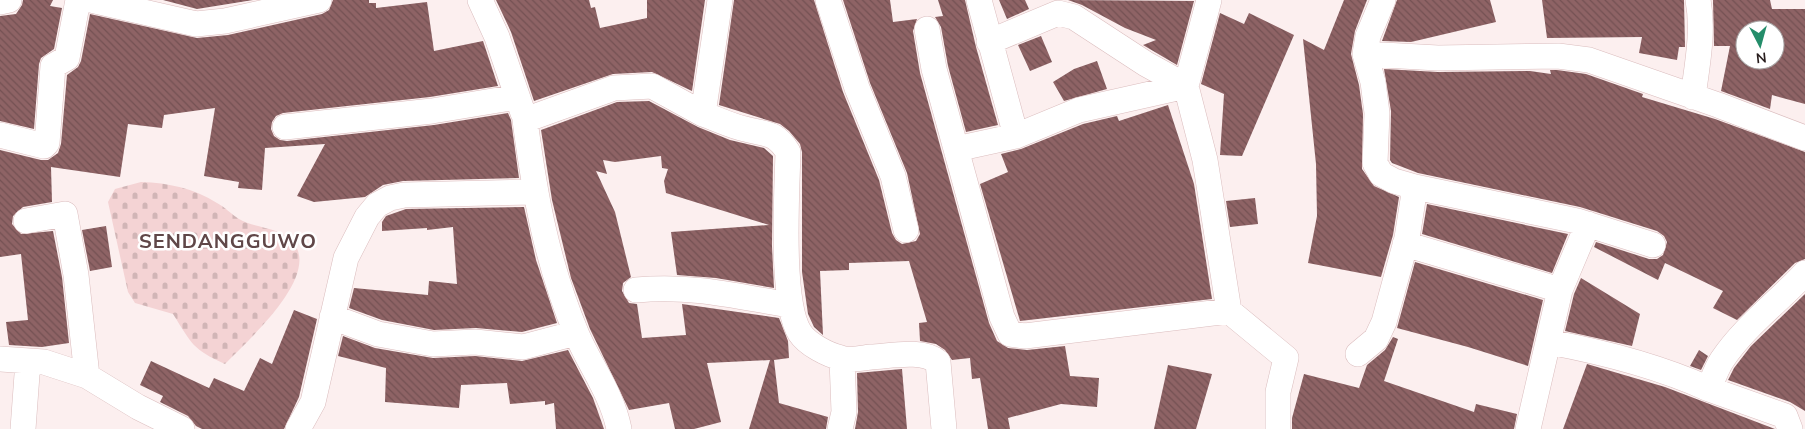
<svg xmlns="http://www.w3.org/2000/svg" width="1805" height="429" viewBox="0 0 1805 429" font-family="Mulish,sans-serif">
<defs>
<pattern id="cemetery-stones" width="16" height="16" patternUnits="userSpaceOnUse" patternTransform="scale(1.25)"><rect width="16" height="16" fill="#f4d3d4"/><path d="M2 7V4a2 2 0 0 1 4 0v3zM10 15v-3a2 2 0 0 1 4 0v3z" fill="#d1b5b6"/></pattern>
<pattern id="building-back-hatch" width="6" height="6" patternUnits="userSpaceOnUse" patternTransform="scale(1.25)"><rect width="6" height="6" fill="#8e6365"/><path d="M-1 5l2 2M0 0l6 6M5-1l2 2" fill="none" stroke="#745153"/></pattern>
</defs>
<rect width="100%" height="100%" fill="#fcefef"/>
<path fill="url(#cemetery-stones)" d="M141,182C169,183 193,188 217,203C225,207 231,214 239,219C254,228 279,227 291,240C325,273 247,341 225,364C192,349 192,344 173,314L135,303L128,292L108,202L115,189Z"/>
<path fill="url(#building-back-hatch)" fill-rule="evenodd" d="M23,0H53L50,6L62,8L54,49L41,58L39,64L34,129L0,121V16L16,14L22,5Z
M163,0H253L197,9Z
M333,0H369V3H376V8L427,2L434,51L483,41L498,86L430,97L283,113L276,116L272,122L271,129L274,136L280,140L287,141L434,125L508,113L511,120L519,178L403,181L383,185L365,197L314,202L297,196L325,144L265,148L262,190L238,188L239,182L204,176L215,108L164,115L162,128L128,124L120,177L51,167L52,202L23,207L13,216L12,224L21,234L53,231L62,277L69,343L42,347L9,345L6,322L28,320L21,254L0,257V150L41,160H48L58,153L61,144L67,75L78,67L81,61L90,14L197,38L228,35L322,14L329,10Z
M496,0H589L591,8L595,7L600,28L647,18V0H705L692,91L652,72L613,74L534,101L511,32Z
M734,0H814L843,92L879,180L892,233L896,240L902,244L916,241L920,234L907,173L870,83L843,0H890L893,22L917,19L913,31L920,73L989,323L997,341L1008,348L1027,350L1065,346L1070,376L1099,378L1097,407L1061,404L1008,418L1010,429H988L980,378L972,379L970,358L952,360L945,350L936,344L920,341L919,323L927,322L909,261L849,263V270L820,271L823,335L814,327L808,314L802,272V152L800,144L789,131L780,124L719,105Z
M938,0H965L976,47L998,125L966,132L948,66L941,27L935,17L943,16Z
M999,0H1025L1029,9L1007,19Z
M1068,0L1194,1L1177,65L1143,45L1156,40L1125,28L1082,5Z
M1344,0H1367L1355,31L1351,54L1359,85L1363,114L1362,169L1374,186L1399,197L1393,235L1381,277L1308,263L1317,216L1316,164L1303,39L1324,50Z
M1397,0H1490L1496,22L1411,42L1382,41Z
M1542,0H1684L1685,47H1679L1677,60L1639,53L1642,37L1547,38Z
M1713,0H1770L1772,9H1805V104L1772,95L1770,109L1721,91L1730,46H1714ZM1745,30H1775V60H1745Z
M1220,13L1244,24L1249,13L1294,35L1242,156L1220,155L1224,94L1201,84Z
M1041,36L1052,62L1030,71L1018,45Z
M1097,61L1107,89L1064,101L1053,82L1074,69Z
M1384,69L1438,72L1530,71L1551,74L1550,70H1557L1586,74L1643,94L1642,97L1715,119L1805,152V259L1795,263L1737,320L1713,308L1723,291L1665,263L1658,280L1594,247L1596,242L1649,259H1657L1663,255L1667,242L1664,236L1657,231L1580,207L1418,173L1392,163L1390,160L1391,111Z
M649,101L698,127L730,140L764,148L773,156L772,246L774,288L716,278L677,275L671,232L769,225L666,193L664,181L668,169L662,168L661,156L615,162L603,160L607,174L596,171L615,212L631,277L623,283L622,291L629,303L637,304L642,338L686,335L682,304L779,318L788,341L789,358L774,360L779,403L828,417L826,429H749L770,360L707,363L721,422L694,429H675L669,403L629,410L590,329L571,278L552,200L541,130L617,102Z
M1168,105L1194,184L1212,299L1020,321L980,184L1008,172L1001,154L1021,149L1083,124L1117,116L1119,121Z
M1255,198L1258,224L1230,227L1226,201Z
M1427,204L1568,234L1552,273L1422,234Z
M524,207L536,260L557,323L522,332L476,328L434,330L382,320L349,308L354,288L428,295L429,281L457,284L453,227L427,230V228L382,231V222L386,216L406,209Z
M106,226L112,267L90,271L82,230Z
M1415,262L1543,300L1528,366L1468,347L1397,328Z
M1581,278L1640,314L1632,346L1565,331L1574,294Z
M1805,294V411L1790,402L1728,380L1734,368L1751,346Z
M294,310L317,319L299,397L284,429H202L196,426L188,416L160,402L163,396L140,385L151,361L209,388L214,378L244,391L260,358L272,364Z
M343,336L375,348L433,358L475,356L522,361L568,350L593,398L604,429H556L554,403L545,405V401L510,404L507,383L461,385L459,408L385,402L386,368L338,356Z
M1393,337L1398,339L1384,381L1474,412L1476,404L1517,414L1514,429H1292V418L1304,374L1359,388L1367,365L1385,350Z
M1699,350L1708,356L1701,370L1690,366Z
M1587,364L1665,387L1775,429H1563Z
M1168,365L1212,374L1196,429H1154Z
M902,369L907,429H855L858,412L857,373Z"/>
<g fill="none" stroke-linecap="round" stroke-linejoin="round">
<defs>
<path id="minor" d="M91,0L196,24L225,21L319,0
M480,0L497,37L523,113
M828,0L857,88L893,176L906,230
M979,0L1016,136L1079,110L1186,86L1209,0
M1383,0L1368,36L1365,54L1373,82L1377,113L1375,163L1381,174L1394,181L1415,187
M0,2L9,0
M927,29L934,69L956,149
M989,42L1058,13L1074,17L1146,64L1186,86L1205,160L1229,311L1286,358L1278,392V429
M1365,54L1438,58L1558,56L1589,60L1718,105L1805,138
M1693,97C1697,65 1704,32 1698,0
M703,114C717,119 731,126 745,129C766,135 775,131 788,152C787,191 780,303 800,333C807,344 828,355 841,358C850,361 862,358 871,357C891,356 922,349 938,362L944,429
M285,127L432,111L517,97
M0,135L44,146L47,143L53,66L67,58L78,0
M1016,136L956,149L1002,317L1010,334L1025,336L1229,311
M26,221L65,214L76,275L87,376
M1405,244L1560,290L1528,429
M636,290C694,285 734,296 790,305
M1560,290L1588,224
M332,317L378,334L433,344L475,342L523,347L576,333
M1549,342C1603,352 1658,366 1709,389C1713,379 1716,369 1722,360C1744,327 1778,302 1805,273
M1358,354L1376,339L1384,322L1407,238L1415,187L1577,221L1653,245
M0,359L44,362L87,376L138,407L182,429
M1709,389L1785,416L1790,429
M23,429L28,361
M298,429L313,402L346,258L367,217L377,205L390,198L404,195L534,192
M619,429C612,394 591,367 577,335C547,263 535,197 525,120L614,88L652,86L703,114L720,0
M840,429L844,412L842,359"/>
</defs>
<use href="#minor" stroke="#dbbdbe" stroke-width="26"/>
<use href="#minor" stroke="#fff" stroke-width="25"/>
</g>
<g text-anchor="middle" dominant-baseline="central" stroke-width="5" stroke-linejoin="round" paint-order="stroke">
<g font-size="20" font-weight="bold" letter-spacing="1" fill="#604748" stroke="#fff">
<text x="228" y="240">SENDANGGUWO</text>
</g>
</g>
<g transform="translate(1760 45) rotate(174)"><circle r="24" fill="#ffffff" stroke="#a9a5a5"/>
<path d="M0-4L9 19L0 12L-9 19Z" fill="#248d6a"/>
<text y="-8" font-size="14" font-weight="bold" text-anchor="middle" fill="#281d1d">N</text>
</g>
</svg>
